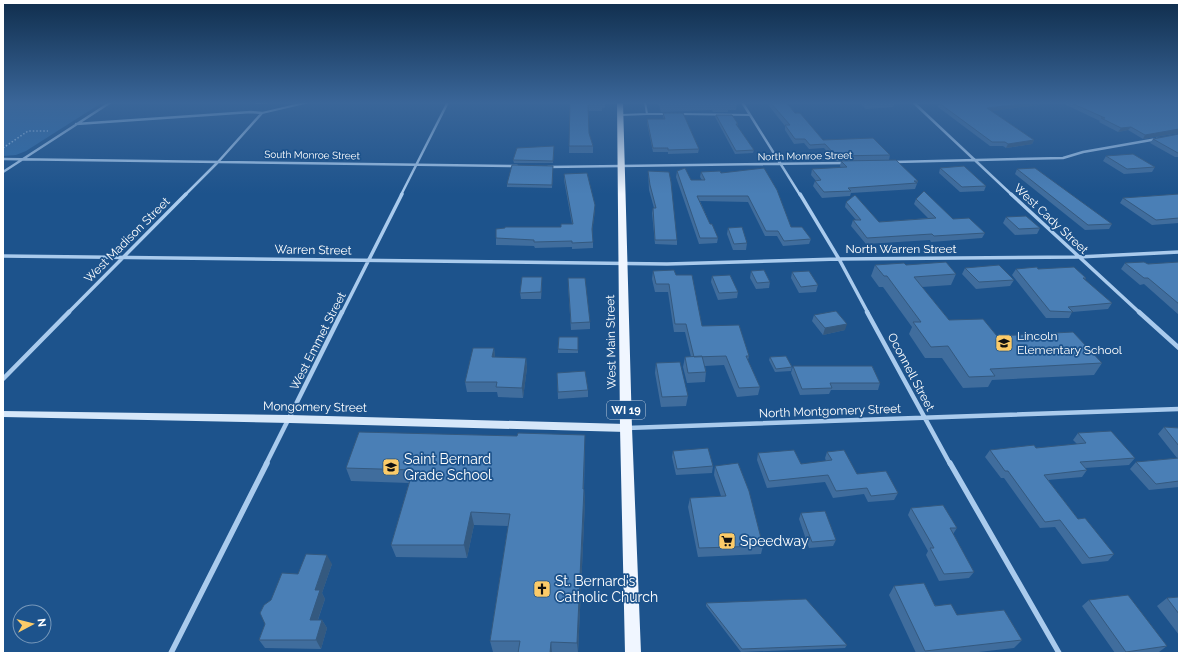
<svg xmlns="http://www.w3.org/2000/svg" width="1182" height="656" viewBox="0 0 1182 656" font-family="Raleway,sans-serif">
<rect width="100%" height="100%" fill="#1d538c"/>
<path fill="#306daa" d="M3,102H103L26,151L16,155L3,156Z"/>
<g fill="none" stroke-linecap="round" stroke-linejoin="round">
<path stroke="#aacbed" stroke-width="1.5" stroke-dasharray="1.5 2" stroke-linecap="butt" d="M3,148L28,131H48"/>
<path stroke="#aacbed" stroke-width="2" d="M257,102L256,103L283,102
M262,113L309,102
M647,114H667
M681,114L750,115
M621,115L647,114L645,102"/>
<path stroke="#aacbed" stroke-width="2.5" d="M742,102L800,195
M913,102L1012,195
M914,103L921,102
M76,124L251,112L262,113L218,162L185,195
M3,159L517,166
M894,162L1063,158L1083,152L1157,139
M548,167L845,163
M3,172L111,102
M401,195L448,102"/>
<path stroke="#aacbed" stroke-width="3.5" d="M800,194L839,259L868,313
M1011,194L1140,313
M3,256L667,264L839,259L1078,257L1179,252
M68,313L186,194
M342,313L402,194"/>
<path stroke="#aacbed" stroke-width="4.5" d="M867,312L950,464
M1139,312L1179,348
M3,379L69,312
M627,428L1179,409
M266,464L342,312"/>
<path stroke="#aacbed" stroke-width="5.5" d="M950,463L1059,653
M171,653L267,463"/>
<path fill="#d6e7f9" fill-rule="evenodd" d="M3,411L290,415L626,424L629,425L631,428L629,431L626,432L290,423L3,417Z"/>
<path fill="#f0f6ff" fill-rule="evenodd" d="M617,102H623L632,428L641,653H625L620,428Z"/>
</g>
<path fill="#406d9d" d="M570,102H605V108H602V111H588L589,133L593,146V153H569Z
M658,102H737L736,110H728V112H713L712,110L661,112Z
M770,102L795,113L823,140L890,155L889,160L835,161L824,148L809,149L804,143L794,144L785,130V126L769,106Z
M859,102H894L895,103L893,107L866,109Z
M940,102H1179V133L1143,139L1128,130L1118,132L1099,122L1100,121L1060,102L991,111L1034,140L1032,144L1006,148L1003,146H990L938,107L939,103H943Z
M663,113L699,149L698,153L668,154V152H653L647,123V119H664L663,117Z
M716,115L738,124L737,126L754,150L753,153L735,154L715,117Z
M1179,134V157H1175L1150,143L1153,139Z
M554,146L553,163H514L513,160Z
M1106,156L1155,167L1152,172L1124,174L1103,161Z
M841,161L918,181L915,189L851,193L850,196L822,198L813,186L815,181H816L811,175L812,169L841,168L840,166Z
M940,168L986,186L984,191L960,192L939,173Z
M553,169L552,188L507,187V184Z
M1017,169L1112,224L1109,229L1085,230L1015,174Z
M648,171L677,240V245L655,244L652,213L653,208H654L649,190Z
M677,171L691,180H702L700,177L701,172L721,173L791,227L811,239L809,244L783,246L777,236H765L748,202L700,201L710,224L718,238L717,243L699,244L676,177Z
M564,174L595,210L592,232L593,242V248L572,249V247L535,248L534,246L496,245V238L561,227L572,224L564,180Z
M1179,194V223L1152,225L1120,203L1123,198Z
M916,199L953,219L985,233L982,238L931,242L930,240L866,244L851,226L853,220H856L845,207L846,202L879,222L928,218L914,204Z
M1006,217L1040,228L1037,234L1015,235L1003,223Z
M728,228L747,243L746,250H733L727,234Z
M1179,262V315L1144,284L1140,285L1121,269L1125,263L1148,264Z
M875,265H906L956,274L951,285L922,287L949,320L997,336L1102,363L1094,375L992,380L988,387L963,388L942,358H925L909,334L912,327L883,287H879L871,276Z
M965,268L1014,280L1010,286L976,289L962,274Z
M1016,269H1038L1086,278L1085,280L1112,303L1108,309L1072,312L1069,318H1046L1012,275Z
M653,271L676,275L702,326L749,356L748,360L760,387L758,395L737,397L724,365L705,366L706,372L705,382L687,383L683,367L685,357H691L685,332H674L668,292H655L652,279Z
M751,271L770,282L769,288L756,289L750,278Z
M792,272L818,285L816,292L799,293L791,278Z
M712,276L738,292L737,298L718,300L711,282Z
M542,277V284L541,299H521L520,293Z
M568,284L590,322V329L571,330Z
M814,315L845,330L823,335L812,321Z
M578,337V353H558V349Z
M494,348L495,357L526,358L527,368L523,398L498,397L497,392H467L465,382Z
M770,357L792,367L791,371L775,372L769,360Z
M656,363L688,396L686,406L661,407L655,373Z
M793,366L880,383L878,390H831L829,394L800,395L791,373Z
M557,373L588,390V397L558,399Z
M1164,427L1179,428V487L1149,490L1130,469L1136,462L1177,458L1158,434Z
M1078,433L1135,458L1129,465L1085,468L1087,470L1082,477L1048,480L1078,519L1114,554L1108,561L1082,564L1055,527L1040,528L1004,478H1001L985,457L990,450L1036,448L1077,444L1073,440Z
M585,448L584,489L585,502L578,653H518V652H493L490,641L508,526L474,525L467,558L396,557L391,545L409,483L351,481L346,468Z
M673,451L713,466L712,473L676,475L672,457Z
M827,452L857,474L898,493L894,500L868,502L864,494L833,498L825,482L767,488L757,460L758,453L801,464L826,461L825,458Z
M715,466L763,546L761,554L698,557L688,507L690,498L721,496L714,475Z
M911,508L957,528L953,534L974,572L969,578L939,581L926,555L928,551L908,515Z
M801,513L836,540L833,546L809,548L799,519Z
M332,564L322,593L325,599L318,620H322L327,628L321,649L265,648L259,640L265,624L298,574Z
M894,586L957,615L1022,640L1014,648L970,653H916L889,595Z
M1179,597V635L1157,606L1167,598Z
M1089,600L1167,646L1159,652L1153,653H1115L1082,606Z
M706,603L847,645L845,648L741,652L706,606Z"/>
<path fill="#34597f" d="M1039,102H1061H1060L985,112L987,108Z
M1131,127L1128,130L1118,132L1121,128Z
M1179,129V133L1143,139L1145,135Z
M1034,140L1032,144L1006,148L1008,144Z
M595,205V210L592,235V229Z
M542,277V284L541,299V292Z
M847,324L845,330L823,335L825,328Z
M494,348L495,358L492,357Z
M526,358L527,368L523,398L522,388Z
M585,435V448L583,501V489Z
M584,489L585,502L578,653L577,643Z
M471,512L474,525L467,558L464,545Z
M327,555L332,564L322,593L325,599L315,628L310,620L315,590Z
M322,620L327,628L321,649L316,640Z
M551,642L552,653H550Z"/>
<path fill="#4a7fb6" stroke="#34597f" d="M570,102H602V105H588L589,133L593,146H569Z
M770,102H786L795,113H800L823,140L873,138L890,155L836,156L825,144L810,145L805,139H795L785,125H790Z
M865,102H894L895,103L868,104Z
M947,102H1039L987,108L1034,140L1008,144L1005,142H992L939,103H949Z
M1069,102H1179V129L1145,135L1131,127L1121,128L1101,118H1105Z
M663,113H683L699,149L668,150V148H653L647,119H665Z
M716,115H732L738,124H736L754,150L736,151Z
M1179,134V153H1178L1153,139Z
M554,146L553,161L513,160L517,148Z
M1133,154L1155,167L1127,169L1106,156Z
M896,160L918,181H914L917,183L848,188L851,191L824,192L815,181L821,180L812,169L847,167L841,161Z
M512,165L553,166L552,185L507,184Z
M964,166L986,186L962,187L940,168Z
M685,168L691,180H705L701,172L720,171L721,173L764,168L777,190L791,227H802L811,239L784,241L778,231H766L748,196H697L710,224H712L718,238H700L677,171Z
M1035,168L1112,224L1088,225L1017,169Z
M648,171L669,172L671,182L677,240H655L653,208H656L650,185Z
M587,173L595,205L592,229L593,242L572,243V241L534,242V240L496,238V229L505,228V227H561V224H573L564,174Z
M924,191L953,219L969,218L985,233L934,236L932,234L867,238L853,220H861L846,202L855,195L879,222L936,218L916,199Z
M1179,194V218L1156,220L1123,198Z
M1026,216L1040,228L1019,229L1006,217Z
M742,227L747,243L734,244L728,228Z
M946,262L956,274L914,277L949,320L983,319L997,336L1073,332L1102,363L990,369L995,376L969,377L948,346L931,347L913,322H921L887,276H884L875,265L904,263L906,265Z
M1144,262L1148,264L1179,262V304L1148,278H1144L1125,263Z
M999,265L1014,280L979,282L965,268Z
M1037,267L1038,269L1074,267L1086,278H1083L1112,303L1068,307L1073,312L1050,311L1016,269Z
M674,270L676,275H692L702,326L739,325L749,356H746L760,387L739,388L726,356L694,357L686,324H675L669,284H656L653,271Z
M764,270L770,282L757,283L751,271Z
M809,271L818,285L801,287L792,272Z
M730,275L738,292L719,293L712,276Z
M522,277H542L541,292L520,293Z
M568,278H585L590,322L571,323Z
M836,311L847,324L825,328L814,315Z
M559,337H578V350L558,349Z
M473,348H494L492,357L526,358L522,388L496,387L497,382H465Z
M702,356L706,372L688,373L685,357Z
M786,356L792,367L776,369L770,357Z
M680,362L688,396L662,397L656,363Z
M793,366H872L880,383H830L832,388L802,389Z
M585,371L588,390L558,392L557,373Z
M1164,427L1179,428V446Z
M1111,431L1135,458L1080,462L1087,470L1044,475L1078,519L1085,518L1114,554L1089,558L1060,520L1045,522L1008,471H1005L990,450L1034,445L1036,448L1086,443L1078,433Z
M359,432L517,436L518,433L585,435L583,489H584L577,643L551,642L550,653H518L520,641H490L510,514L471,512L464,545H391L413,470L346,468Z
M708,448L713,466L677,469L673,451Z
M794,450L801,464L832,460L827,452L844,450L857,474L886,471L898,493L871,496L867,488L836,491L828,475L769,481L758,453Z
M1179,458V481L1156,484L1136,462Z
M738,463L749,491L763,546L699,548L690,498L726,496L715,466Z
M943,505L957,528H950L974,572L944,574L930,548H934L911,508Z
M825,511L836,540L812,542L801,513Z
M306,554L327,555L315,590H320L310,620H322L316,640H259L265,624L260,613L264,605L271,600L282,573L298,574Z
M924,583L935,606L951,604L957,615L1004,610L1022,640L925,651L894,586Z
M1128,595L1167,646L1126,652L1089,600Z
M1179,597V614L1167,598Z
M806,599L847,645L742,649L706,603Z"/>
<linearGradient id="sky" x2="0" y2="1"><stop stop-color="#102e4d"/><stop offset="0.53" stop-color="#3a6699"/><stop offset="1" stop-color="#3a6699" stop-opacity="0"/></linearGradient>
<rect width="1182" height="194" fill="url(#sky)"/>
<defs>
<symbol id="school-square" viewBox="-11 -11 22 22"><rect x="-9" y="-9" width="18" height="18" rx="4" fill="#fccb68" stroke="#1d538c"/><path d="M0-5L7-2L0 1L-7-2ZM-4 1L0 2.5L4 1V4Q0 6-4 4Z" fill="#111"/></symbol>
<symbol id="supermarket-square" viewBox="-11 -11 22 22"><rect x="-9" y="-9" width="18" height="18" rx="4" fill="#fccb68" stroke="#1d538c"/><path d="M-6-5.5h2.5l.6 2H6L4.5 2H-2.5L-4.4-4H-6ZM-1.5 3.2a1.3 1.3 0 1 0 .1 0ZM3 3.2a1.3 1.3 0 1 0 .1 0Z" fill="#111"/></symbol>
<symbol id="church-square" viewBox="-11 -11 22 22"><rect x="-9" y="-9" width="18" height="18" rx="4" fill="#fccb68" stroke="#1d538c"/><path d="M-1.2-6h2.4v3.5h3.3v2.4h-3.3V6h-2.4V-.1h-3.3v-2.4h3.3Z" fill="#111"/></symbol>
</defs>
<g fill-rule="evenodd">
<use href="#school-square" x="994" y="333" width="20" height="20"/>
<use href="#school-square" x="381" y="457" width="20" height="20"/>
<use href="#supermarket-square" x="717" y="531" width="20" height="20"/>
<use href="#church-square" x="532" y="579" width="20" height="20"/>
</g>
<g text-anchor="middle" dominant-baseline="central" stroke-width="3.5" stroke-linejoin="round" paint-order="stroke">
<g font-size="10" fill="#fff" stroke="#1d538c">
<text transform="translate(312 155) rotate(1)">South Monroe Street</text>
<text transform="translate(805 156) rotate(-1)">North Monroe Street</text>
</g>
<rect fill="#1d538c" stroke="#bbcbdc" stroke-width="1" x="607" y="401" width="38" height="18" rx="3"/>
<g font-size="11" font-weight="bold" fill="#fff">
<text x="626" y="410">WI 19</text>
</g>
<g font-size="12" fill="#fff" stroke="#1d538c">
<text transform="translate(1051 219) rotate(43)">West Cady Street</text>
<text transform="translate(127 240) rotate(-45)">West Madison Street</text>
<text x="901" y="249">North Warren Street</text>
<text transform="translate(313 250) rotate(1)">Warren Street</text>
<text transform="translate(318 341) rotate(-63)">West Emmet Street</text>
<text transform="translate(611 342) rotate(-91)">West Main Street</text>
<text transform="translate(911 372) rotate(62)">Oconnell Street</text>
<text transform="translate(315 407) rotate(1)">Mongomery Street</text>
<text transform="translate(830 411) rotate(-2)">North Montgomery Street</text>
</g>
<g font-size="12" fill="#fff" stroke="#1d538c" text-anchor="start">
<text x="1017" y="336">Lincoln<tspan x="1017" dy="14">Elementary School</tspan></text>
</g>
<g font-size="14" fill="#fff" stroke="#1d538c" text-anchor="start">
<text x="404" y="459">Saint Bernard<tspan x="404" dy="16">Grade School</tspan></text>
<text x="740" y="541">Speedway</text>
<text x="555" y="581">St. Bernard's<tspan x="555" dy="16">Catholic Church</tspan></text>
</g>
</g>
<rect width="1182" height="656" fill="none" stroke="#ffffff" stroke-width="8"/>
<g transform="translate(32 624) rotate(83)"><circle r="19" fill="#1d538c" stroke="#7798ba"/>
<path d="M0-3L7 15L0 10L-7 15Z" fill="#fccb68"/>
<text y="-6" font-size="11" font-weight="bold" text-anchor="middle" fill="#ffffff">N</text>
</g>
</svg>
